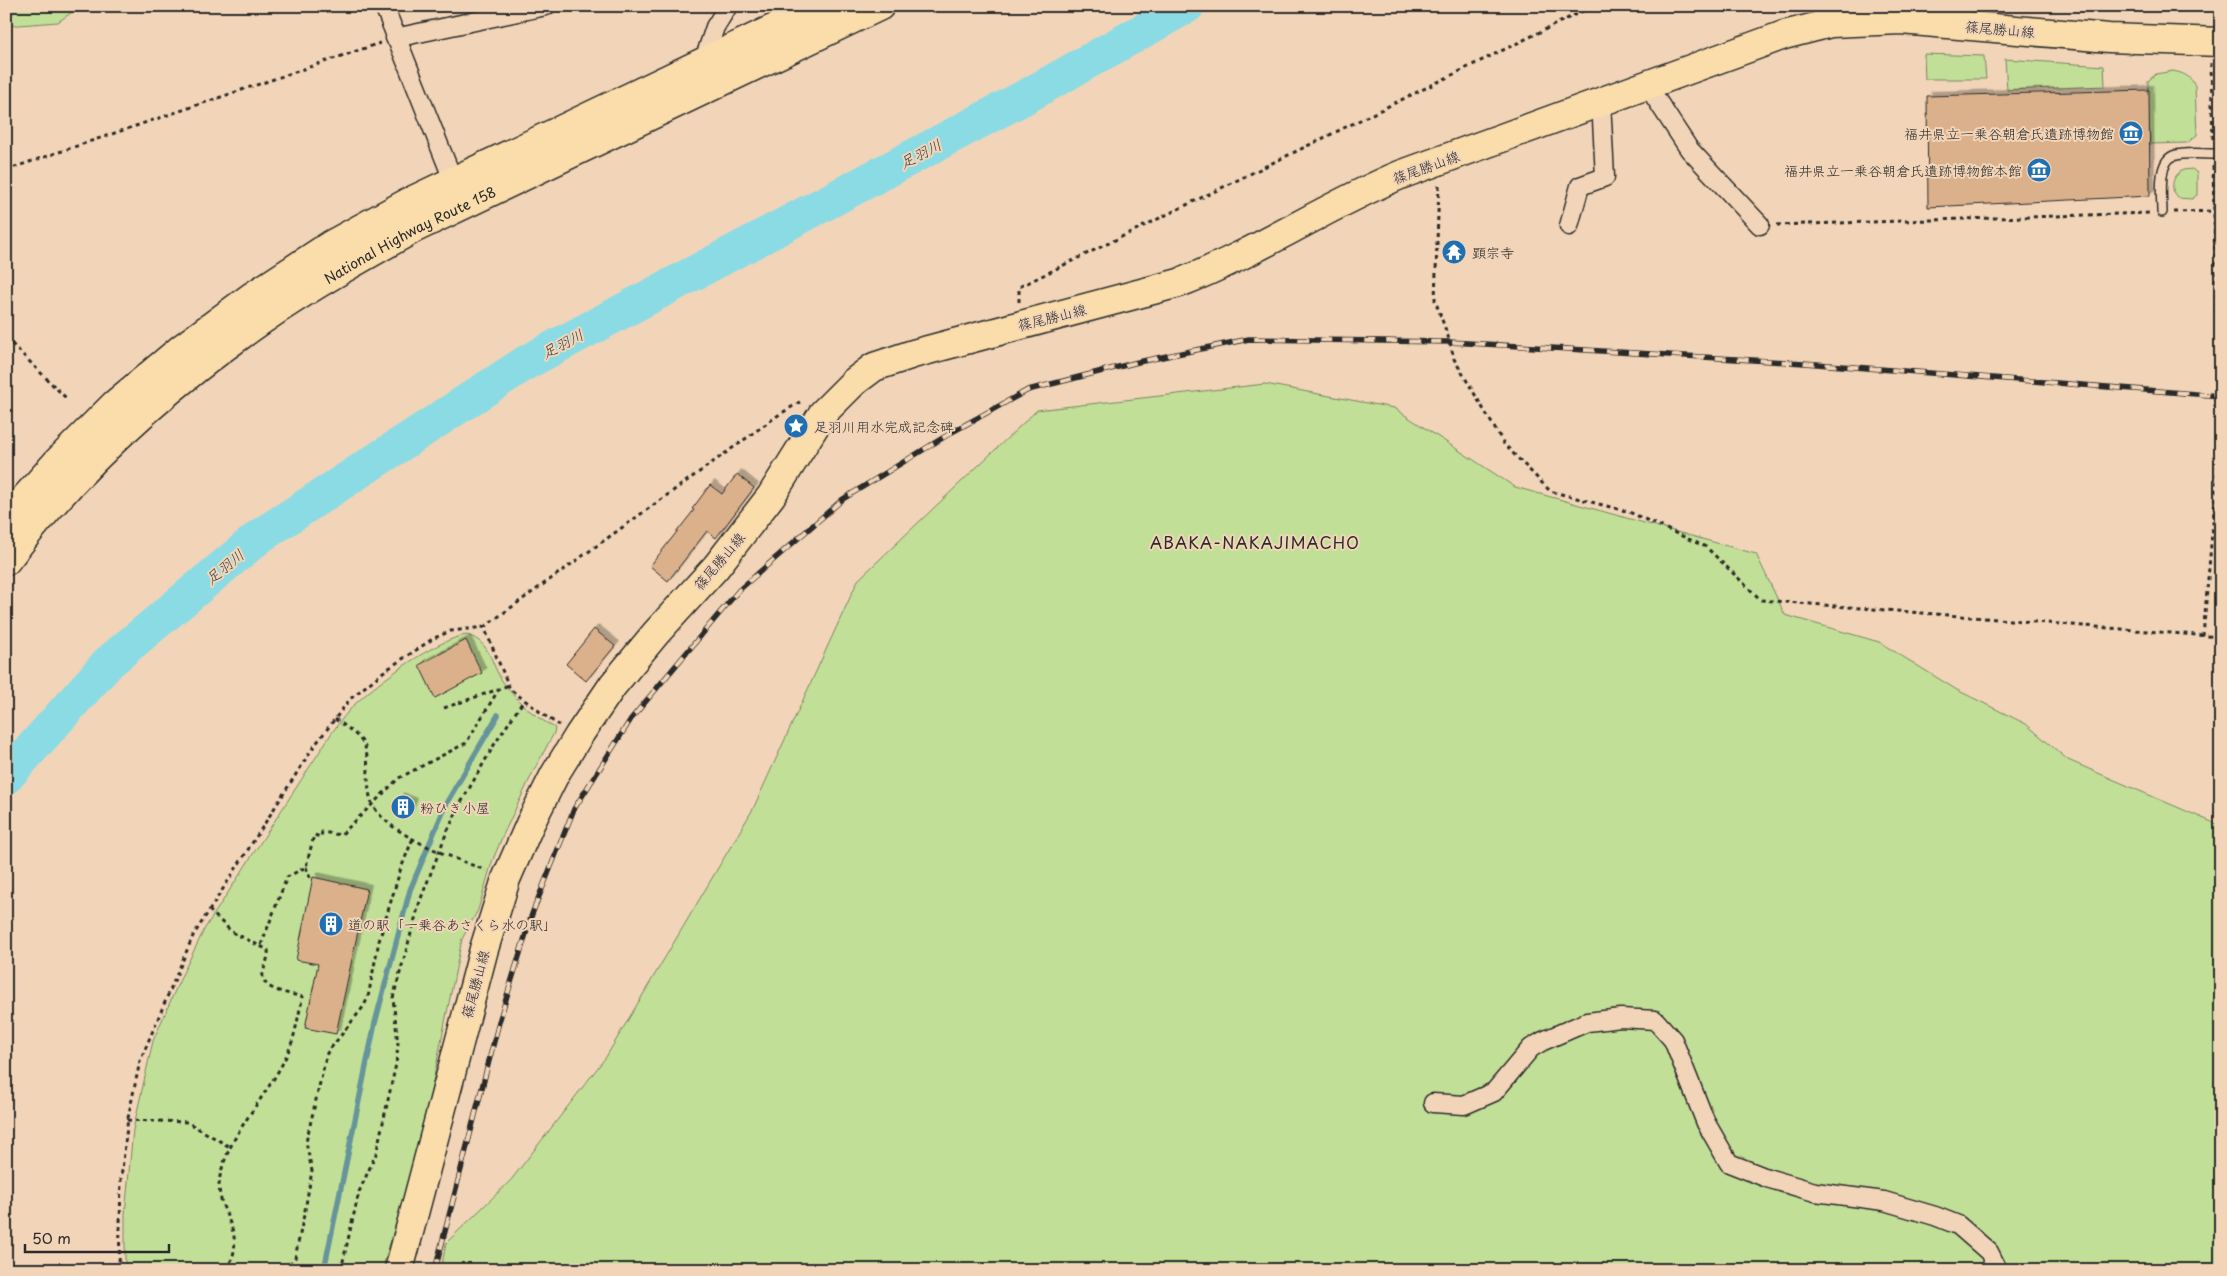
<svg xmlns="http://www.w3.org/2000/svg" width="2227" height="1276" viewBox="0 0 2227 1276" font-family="'Playpen Sans','Klee One',sans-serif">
<defs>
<filter id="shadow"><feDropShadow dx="4.5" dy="-4.5" stdDeviation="0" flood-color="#0004"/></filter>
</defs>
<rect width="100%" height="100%" fill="#f2d5b8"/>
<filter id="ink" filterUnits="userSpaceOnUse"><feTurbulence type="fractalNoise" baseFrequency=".02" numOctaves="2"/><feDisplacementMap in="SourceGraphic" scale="10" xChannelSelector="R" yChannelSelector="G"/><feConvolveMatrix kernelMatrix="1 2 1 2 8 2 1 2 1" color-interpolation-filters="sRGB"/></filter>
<g filter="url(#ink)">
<path fill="#c2df97" stroke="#768561" d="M6,6H81L58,22L6,26Z
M1924,54L1984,56L1986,79H1925Z
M2005,59L2104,66L2105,86L2007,90Z
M2173,71C2183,73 2191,76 2195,86L2197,135L2187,143L2150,144L2148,81L2156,74Z
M2192,169L2197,173V195L2192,199L2178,198C2169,189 2172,176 2183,170Z
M1265,384L1394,408L1515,487L1756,554L1785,615L1879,642L1957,690L2026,724L2068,760L2221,826V1270H441L446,1243L511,1180L606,1057L753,809L858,580L1037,410Z
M467,635C491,642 490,663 503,682C517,702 534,716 555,728L554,733L534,770L503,835L492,862L478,910L462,939L421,1140L382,1270H125V1214L133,1130L153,1041L181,977L205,928L333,731C340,722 347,712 355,704C377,683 438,638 467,635Z"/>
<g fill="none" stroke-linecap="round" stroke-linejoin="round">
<path stroke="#65959b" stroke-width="5.5" d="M324,1270L375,1023L410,890L447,802L498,715"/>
<path stroke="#8bdbe5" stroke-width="35" d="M6,777L109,662L260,536L527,362L1025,97L1187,6"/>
</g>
<path fill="#dab18b" stroke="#2b2b2b" filter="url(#shadow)" d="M2149,90L2150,196L1928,207L1927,96Z
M737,474L754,488L716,538L707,531L668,581L650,566L694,510L692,509L710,485L722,494Z
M594,629L615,646L586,681L566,664Z
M466,640L482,673L435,698L419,665Z
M399,797L413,803L408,817L393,811Z
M313,877L367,889L336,1034L305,1028L318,964L296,960Z"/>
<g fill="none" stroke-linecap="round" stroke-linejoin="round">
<defs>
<path id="service" d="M2162,212C2162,198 2157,163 2173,156C2184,152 2202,154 2213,154"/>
<path id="minor" d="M384,6L457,190
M395,38L546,6
M703,63L715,27L728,6
M1647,85L1689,149L1760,225
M1569,226L1580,186L1605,177L1601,101
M1433,1103L1464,1105L1494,1092L1531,1048L1543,1041L1587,1022L1621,1018L1655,1020L1673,1040L1706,1123L1729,1163L1767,1178L1815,1192L1884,1201L1935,1216L1958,1225L1989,1252L1998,1270"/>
<path id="primary" d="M399,1270L484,949L506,879L530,824L555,774L579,735L613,685L656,633L716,567L771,496L823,413L854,382L874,367L913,354L1179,283C1257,253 1324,207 1400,175L1784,35L1831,23L1901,20L2109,38L2221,42"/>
<g id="trunk">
<path d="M6,519L56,463L115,404L182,348L251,297L332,244L407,203L821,6"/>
<path id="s1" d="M6,561C77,467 166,387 262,320C311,286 363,257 415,228L880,6"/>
</g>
</defs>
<use href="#service" stroke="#2b2b2b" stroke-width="12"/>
<use href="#minor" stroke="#2b2b2b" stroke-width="21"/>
<use href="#primary" stroke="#2b2b2b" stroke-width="31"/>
<use href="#trunk" stroke="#2b2b2b" stroke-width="31"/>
<path stroke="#2b2b2b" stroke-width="3" stroke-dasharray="4 4" stroke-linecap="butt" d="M2211,63L2213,142
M2213,166L2217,337L2221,355
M6,170L380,43
M1439,185L1435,300L1450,342L1454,359L1504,444L1550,491L1629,512L1706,547L1761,600L2221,637
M2174,212L2221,211
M1777,225L2150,213
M1019,302V287L1593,6
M6,338L67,399
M484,627L777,416L803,400
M2203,636L2221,431
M444,708L499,689
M335,719C345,726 356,733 363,743C371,755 365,787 372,803C385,834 454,858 485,870
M306,867L310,878
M209,910L232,932L268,950C269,958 265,964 263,973C260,991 290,993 303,997C298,1014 296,1035 288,1052C270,1094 233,1127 221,1172C210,1212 252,1230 226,1270
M261,945L287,877L306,867L314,835L321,837L322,832L341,835L399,778L466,743L499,689L509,685
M127,1120L187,1122L230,1147
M119,1270L121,1179L128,1118L140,1061L193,936L312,749L350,699L383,672L434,638L451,631L484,627L510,689L548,718L559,725
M284,1270L295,1258L305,1210L312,1171L306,1142L327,1053L364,1006L368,997L379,941L400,871L413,838
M341,1270L359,1192L376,1154L396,1064L398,1045L393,998L420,901L446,834L462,801L494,745L524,700"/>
<use href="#service" stroke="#f2d5b8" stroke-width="9"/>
<use href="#minor" stroke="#f2d5b8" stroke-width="18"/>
<use href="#primary" stroke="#faddab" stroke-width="28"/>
<use href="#trunk" stroke="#faddab" stroke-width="28"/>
<defs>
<path id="rail" d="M435,1270L499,1022L532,914L574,809L631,719L739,590L843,499L954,431L1028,390L1138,362L1249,339L1450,342L1804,363L2221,396"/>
</defs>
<use href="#rail" stroke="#2b2b2b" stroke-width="5.5"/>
<use href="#rail" stroke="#f2d5b8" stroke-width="4" stroke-dasharray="11" stroke-linecap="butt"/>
</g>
</g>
<defs>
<symbol id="museum-disc" viewBox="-11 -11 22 22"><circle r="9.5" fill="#1f6fb2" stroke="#f2d5b8"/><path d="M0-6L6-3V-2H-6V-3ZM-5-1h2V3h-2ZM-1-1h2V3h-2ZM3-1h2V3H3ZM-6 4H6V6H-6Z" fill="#fff"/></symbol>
<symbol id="temple-disc" viewBox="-11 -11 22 22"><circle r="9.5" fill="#1f6fb2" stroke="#f2d5b8"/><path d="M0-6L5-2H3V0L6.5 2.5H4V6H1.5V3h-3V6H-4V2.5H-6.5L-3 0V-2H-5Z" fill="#fff"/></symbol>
<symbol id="sight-disc" viewBox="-11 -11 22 22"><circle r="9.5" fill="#1f6fb2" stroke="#f2d5b8"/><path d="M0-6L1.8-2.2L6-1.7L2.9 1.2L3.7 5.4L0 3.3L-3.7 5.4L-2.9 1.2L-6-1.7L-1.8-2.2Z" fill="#fff"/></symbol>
<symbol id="building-disc" viewBox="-11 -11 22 22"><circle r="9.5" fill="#1f6fb2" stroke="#f2d5b8"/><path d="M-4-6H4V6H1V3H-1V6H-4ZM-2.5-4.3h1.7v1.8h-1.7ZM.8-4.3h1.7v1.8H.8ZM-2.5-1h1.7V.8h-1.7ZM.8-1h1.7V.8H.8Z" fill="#fff"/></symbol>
</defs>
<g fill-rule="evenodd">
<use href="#museum-disc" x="2117" y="119" width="28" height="28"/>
<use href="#museum-disc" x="2025" y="156" width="28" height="28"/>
<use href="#temple-disc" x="1440" y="238" width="28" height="28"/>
<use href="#sight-disc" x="782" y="412" width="28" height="28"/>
<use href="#building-disc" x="389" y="793" width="28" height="28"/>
<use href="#building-disc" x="317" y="910" width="28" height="28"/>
</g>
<g text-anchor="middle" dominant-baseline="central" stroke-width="4" stroke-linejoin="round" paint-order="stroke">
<g font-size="14" fill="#2b2b2b" stroke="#f2d5b8">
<text transform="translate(2000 29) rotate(5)">篠尾勝山線</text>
<text transform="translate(1426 167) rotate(-20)">篠尾勝山線</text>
<text stroke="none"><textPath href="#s1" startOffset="524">National Highway Route 158</textPath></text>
<text transform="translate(1052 317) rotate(-14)">篠尾勝山線</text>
<text transform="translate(719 561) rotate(-50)">篠尾勝山線</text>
<text transform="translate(475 984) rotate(-75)">篠尾勝山線</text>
</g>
<g font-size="14" fill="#2b2b2b" stroke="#f2d5b8" text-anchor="start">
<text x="2114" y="133" text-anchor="end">福井県立一乗谷朝倉氏遺跡博物館</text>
<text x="2022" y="170" text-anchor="end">福井県立一乗谷朝倉氏遺跡博物館本館</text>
<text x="1472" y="252">顕宗寺</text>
<text x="814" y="426">足羽川用水完成記念碑</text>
<text x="420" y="807">粉ひき小屋</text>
<text x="348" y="924">道の駅「一乗谷あさくら水の駅」</text>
</g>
<g font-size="15" font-style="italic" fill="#394547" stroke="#f2d5b8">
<text transform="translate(920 153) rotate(-28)">足羽川</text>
<text transform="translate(562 343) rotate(-28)">足羽川</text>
<text transform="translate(224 566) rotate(-40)">足羽川</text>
</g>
<g font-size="16" letter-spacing="1" fill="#2b2b2b" stroke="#f2d5b8">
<text x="1255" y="542">ABAKA-NAKAJIMACHO</text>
</g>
</g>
<rect width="2227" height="1276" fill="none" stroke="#f2d5b8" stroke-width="25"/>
<rect x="12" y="12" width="2202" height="1251" fill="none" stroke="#2b2b2b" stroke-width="2" filter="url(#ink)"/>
<path d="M25 1244v8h144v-8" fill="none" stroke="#2b2b2b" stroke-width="2.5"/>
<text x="32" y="1244" font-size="15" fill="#2b2b2b" stroke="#f2d5b8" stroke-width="4" paint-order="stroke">50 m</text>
</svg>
